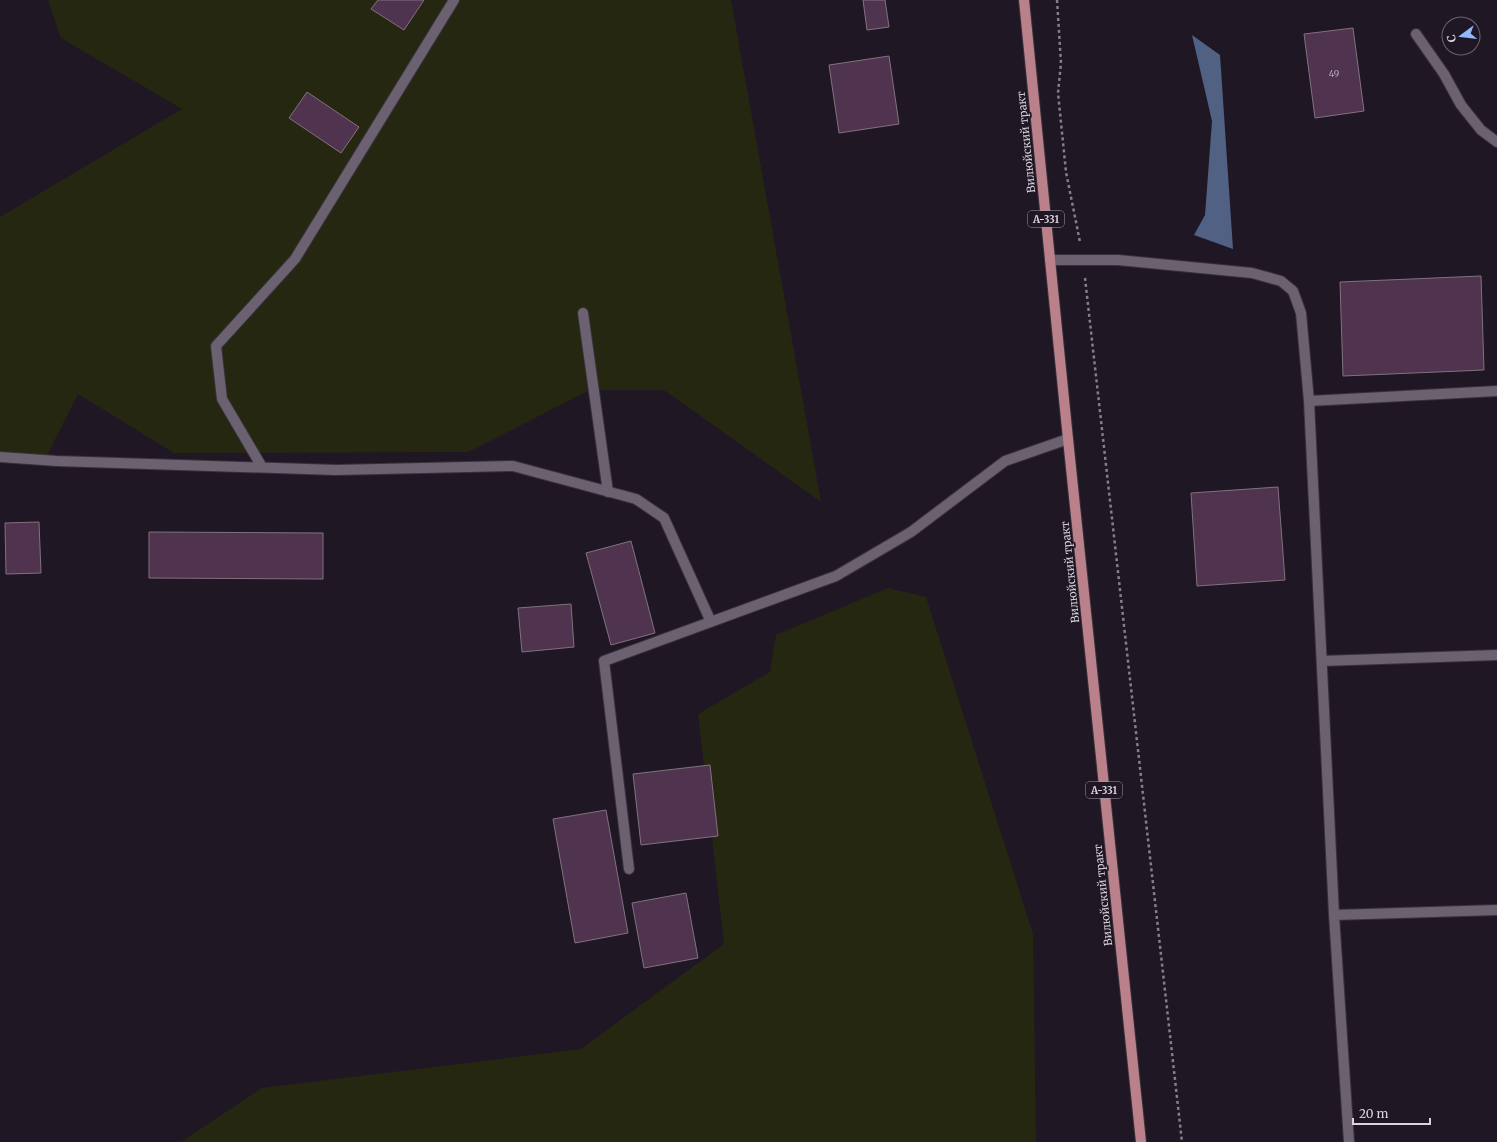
<svg xmlns="http://www.w3.org/2000/svg" width="1497" height="1142" viewBox="0 0 1497 1142" font-family="Merriweather,serif">
<rect width="100%" height="100%" fill="#201725"/>
<path fill="#252711" d="M48,0H731L821,502L664,390H590L468,452L174,453L78,394L43,463L0,451V217L182,109L61,38Z
M888,588L926,597L1033,934L1036,1142H181L262,1088L581,1049L724,944L698,714L770,672L776,635Z"/>
<path fill="#506184" d="M1192,35L1220,55L1233,249L1194,235L1205,215L1212,121Z"/>
<path fill="#50334e" stroke="#817280" d="M378,0H424L404,30L371,9Z
M863,0H885L889,27L867,30Z
M1353,28L1364,111L1315,118L1304,34Z
M889,56L899,124L839,133L829,65Z
M307,92L359,127L341,153L289,118Z
M1481,276L1484,370L1343,376L1340,282Z
M1278,487L1285,580L1197,586L1191,493Z
M39,522L41,573L6,574L5,523Z
M149,532L323,533V579L149,578Z
M631,541L655,633L611,645L586,553Z
M571,604L574,647L522,652L518,608Z
M710,765L718,836L641,845L633,774Z
M606,810L628,933L575,943L553,819Z
M686,893L698,958L644,968L632,903Z"/>
<g fill="none" stroke-linecap="round" stroke-linejoin="round">
<defs>
<path id="service" d="M1416,34L1444,74L1461,105L1481,130L1497,142
M583,313L608,492
M0,457L57,461L336,470L513,466L636,499L664,518L711,622
M262,467L222,399L216,346L295,259L454,0
M629,869L604,661L836,576L911,532L1005,461L1068,439"/>
<path id="minor" d="M1050,260H1118L1252,273L1281,281L1293,291L1301,313L1309,401
M1322,661L1497,655
M1334,915L1497,910
M1349,1142L1334,915L1309,401L1497,391"/>
<path id="primary" d="M1024,0L1068,439L1141,1142"/>
</defs>
<use href="#service" stroke="#38323b" stroke-width="12"/>
<use href="#minor" stroke="#38323b" stroke-width="12"/>
<use href="#primary" stroke="#38323b" stroke-width="12"/>
<path stroke="#867f8a" stroke-width="2.5" stroke-dasharray="3 3" stroke-linecap="butt" d="M1057,0L1061,63L1058,93L1066,172L1080,242
M1085,278L1182,1142"/>
<use href="#service" stroke="#6c6171" stroke-width="10"/>
<use href="#minor" stroke="#6c6171" stroke-width="10"/>
<use href="#primary" stroke="#bb818a" stroke-width="10"/>
</g>
<g text-anchor="middle" dominant-baseline="central" stroke-width="3.5" stroke-linejoin="round" paint-order="stroke">
<g font-size="9" fill="#b8acb9">
<text x="1334" y="73">49</text>
</g>
<g fill="#201725" stroke="#a29ba6" stroke-width="1">
<rect x="1028" y="211" width="36" height="16" rx="3"/>
<rect x="1086" y="782" width="36" height="16" rx="3"/>
</g>
<g font-size="10" font-weight="bold" fill="#dad4dd">
<text x="1046" y="219">А-331</text>
<text x="1104" y="790">А-331</text>
</g>
<g font-size="11" fill="#dad4dd" stroke="#201725">
<text transform="translate(1026 142) rotate(-96)">Вилюйский тракт</text>
<text transform="translate(1070 572) rotate(-96)">Вилюйский тракт</text>
<text transform="translate(1103 895) rotate(-96)">Вилюйский тракт</text>
</g>
</g>
<g transform="translate(1461 36) rotate(255)"><circle r="19" fill="#201725" stroke="#6a636f"/>
<path d="M0-3L7 15L0 10L-7 15Z" fill="#92b7fd"/>
<text y="-6" font-size="11" font-weight="bold" text-anchor="middle" fill="#dad4dd">С</text>
</g>
<path d="M1353 1118v6h77v-6" fill="none" stroke="#dad4dd" stroke-width="2"/>
<text x="1359" y="1118" font-size="12" fill="#dad4dd" stroke="#201725" stroke-width="3" paint-order="stroke">20 m</text>
</svg>
